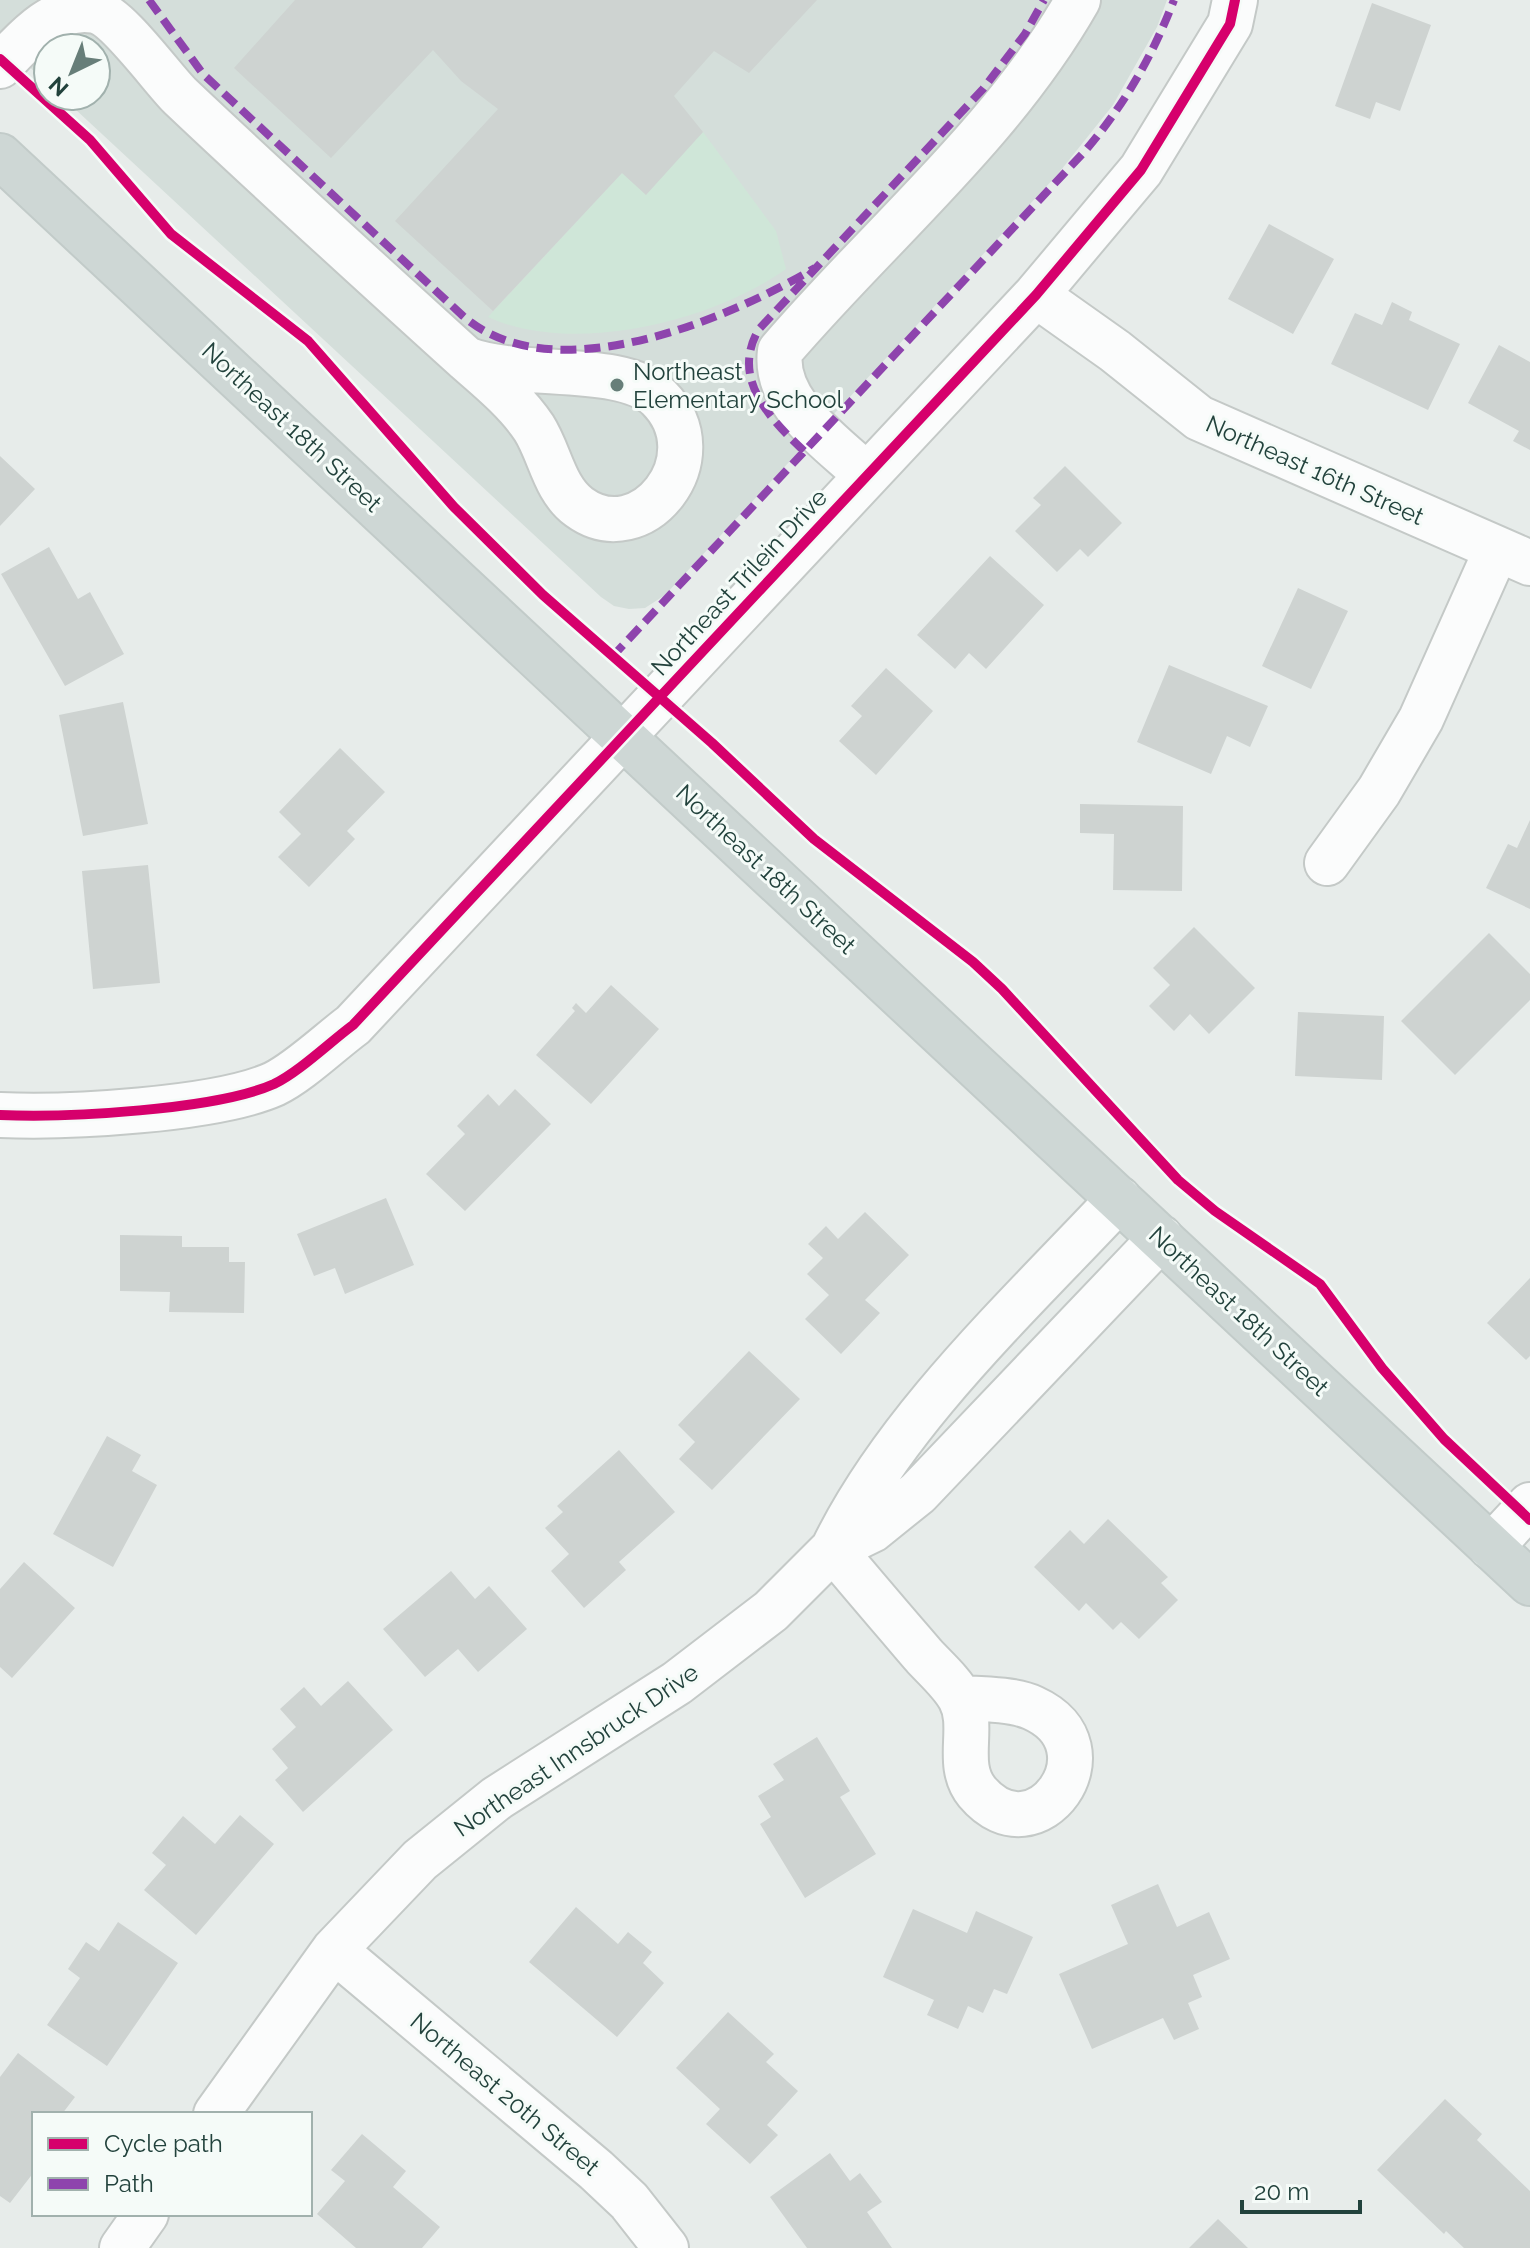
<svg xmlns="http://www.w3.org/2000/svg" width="1530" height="2248" viewBox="0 0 1530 2248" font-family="Raleway,sans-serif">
<rect width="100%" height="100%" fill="#e7ecea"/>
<path fill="#d4deda" d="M0,0H1167L1157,27L1113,105L1057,175L665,595L645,608L629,609L614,606L601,597L61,96H96V48H48V84L0,40Z"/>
<path fill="#cfe6d8" d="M703,132L776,231L786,269C712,322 573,356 488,317L622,173L646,194Z"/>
<path fill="#ced3d1" d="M295,0H817L749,73L714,51L674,96L703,132L646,195L622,173L493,311L395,221L498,109L461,81L433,50L331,158L234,68Z
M1372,3L1431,25L1400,111L1376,102L1370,119L1335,106Z
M1269,224L1334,259L1293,334L1228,299Z
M1392,302L1412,312L1409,320L1460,344L1428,410L1331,364L1355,313L1382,325Z
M1499,345L1530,362V450L1513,441L1519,431L1468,403Z
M0,456L35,489L0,526Z
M1065,466L1122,523L1088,557L1080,549L1057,572L1015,531L1041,505L1033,498Z
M49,547L78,599L90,592L124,654L65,686L1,574Z
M990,556L1044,605L986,669L969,653L955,669L917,635Z
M1298,588L1348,611L1311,689L1262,666Z
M1169,665L1268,706L1250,747L1227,736L1211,774L1137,742Z
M886,668L933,711L876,775L839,741L862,716L851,706Z
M123,702L148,824L83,836L59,715Z
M340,748L385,792L347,831L355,839L309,887L278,857L301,834L279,812Z
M1080,804L1183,806L1182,891L1113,890L1114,834L1080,833Z
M1530,820V909L1486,888L1508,844L1517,848Z
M148,865L160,983L93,989L82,871Z
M1194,927L1255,988L1209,1034L1190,1014L1174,1031L1149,1006L1170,985L1153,968Z
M1489,933L1530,974V1000L1455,1075L1401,1021Z
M611,985L659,1029L591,1104L536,1055L575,1011L572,1008L576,1003L586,1013Z
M1298,1012L1384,1016L1382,1080L1295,1076Z
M515,1089L551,1124L465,1211L426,1174L465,1134L457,1126L488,1094L499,1106Z
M386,1198L414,1265L345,1294L335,1268L314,1276L297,1234Z
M865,1212L909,1255L865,1300L880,1313L841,1354L805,1319L829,1295L807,1274L823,1258L808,1244L826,1226L838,1239Z
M120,1235L182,1236V1247H229V1262H245L244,1313L169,1312L170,1292L120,1291Z
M1530,1278V1356L1526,1360L1487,1323Z
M749,1351L800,1399L712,1490L679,1459L695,1442L678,1425Z
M107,1436L141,1455L132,1471L157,1485L113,1567L53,1534Z
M619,1450L675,1512L619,1562L626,1570L584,1608L551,1571L569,1554L545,1528L563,1512L557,1506Z
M1108,1519L1168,1577L1161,1583L1178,1600L1139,1639L1121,1622L1113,1630L1086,1603L1079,1611L1034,1567L1070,1530L1084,1544Z
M24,1562L75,1608L12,1678L0,1667V1589Z
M451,1571L475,1599L489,1586L527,1629L478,1672L458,1649L425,1677L383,1629Z
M348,1681L393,1730L303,1812L275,1780L288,1768L272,1749L296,1727L280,1709L304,1687L321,1706Z
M817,1737L850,1791L840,1797L876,1854L805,1898L760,1824L771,1817L758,1796L784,1780L773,1764Z
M240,1815L274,1844L196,1935L144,1890L166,1865L152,1853L183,1816L215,1844Z
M1158,1884L1177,1927L1209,1912L1230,1959L1193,1975L1202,1997L1188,2003L1199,2029L1174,2040L1163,2018L1092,2049L1059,1974L1128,1944L1111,1905Z
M576,1907L618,1944L628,1932L652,1952L643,1963L664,1983L617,2037L529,1962Z
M913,1909L967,1933L976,1911L1033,1937L1007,1994L994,1989L983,2013L968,2006L958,2029L927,2015L934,2000L883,1977Z
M118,1922L178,1963L107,2066L47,2025L80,1978L68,1969L86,1942L99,1951Z
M728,2012L774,2054L766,2062L798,2091L767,2125L778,2135L750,2164L706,2124L720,2109L676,2068Z
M18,2053L75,2097L62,2114H34V2172L10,2203L0,2196V2077Z
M1445,2099L1482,2134L1477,2140L1530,2191V2248H1464L1446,2231L1444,2234L1377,2170Z
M362,2134L406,2171L393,2187L440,2227L422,2248H356L317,2214L345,2181L331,2170Z
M830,2153L850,2181L860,2173L882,2202L867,2212L892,2248H807L770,2197Z
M1218,2219L1248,2248H1189Z"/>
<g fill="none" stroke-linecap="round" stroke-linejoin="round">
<defs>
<path id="minor" d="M0,66C24,40 56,3 95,11C118,16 161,77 180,96C274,185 370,272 466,359C489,379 517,402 534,428C550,453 554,489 579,507C642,553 718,457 659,398C623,361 520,380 466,359
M1036,295L1115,351L1199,418L1530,563
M866,475C832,442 773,404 780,351C880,234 1001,135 1078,0
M1327,863L1379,791L1421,719L1496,551
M0,1115C65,1118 216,1110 274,1084C299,1072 330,1042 353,1025L1036,295L1141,170L1230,24L1235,0
M1491,1547L1530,1505
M833,1549C863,1585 894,1621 924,1656C936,1669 952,1683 960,1698C976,1727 954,1764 977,1792C1036,1862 1119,1747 1033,1708C1014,1699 982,1699 961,1698
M833,1549C896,1419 1020,1305 1119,1199
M334,1950L596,2170L629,2201L666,2248
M216,2114L334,1950L420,1860L497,1798L677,1683L771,1611L833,1549L872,1530L918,1493L1161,1238
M122,2248L146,2214"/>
<path id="major" d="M0,156L1530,1583"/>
</defs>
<use href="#minor" stroke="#c4c9c7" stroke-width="48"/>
<use href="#major" stroke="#c2cbc9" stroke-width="48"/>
<use href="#minor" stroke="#fbfcfc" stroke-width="44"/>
<use href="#major" stroke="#ced7d5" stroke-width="44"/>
<path stroke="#8e44ad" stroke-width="8" stroke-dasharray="16 8" stroke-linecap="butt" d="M149,0L203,74L463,316C553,394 728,319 815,268
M804,451C770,419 730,378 759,329L983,89L1025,34L1044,0
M612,657L1085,151C1125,104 1152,57 1174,0"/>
<defs>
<path id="cycleway" d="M0,59L90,140L171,234L308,341L454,507L543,595L712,743L814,839L973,962L1002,989L1178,1180L1215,1211L1320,1284L1382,1368L1444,1439L1530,1520
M0,1115C65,1118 216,1110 274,1084C299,1072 330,1042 353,1025L1036,295L1141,170L1230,24L1235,0"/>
</defs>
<use href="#cycleway" stroke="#f5fbf8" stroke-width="15"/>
<use href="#cycleway" stroke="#d6006c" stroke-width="10"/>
</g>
<circle fill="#677e79" stroke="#f5fbf8" stroke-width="3" cx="617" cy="385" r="8"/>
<g text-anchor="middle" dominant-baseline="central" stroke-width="6" stroke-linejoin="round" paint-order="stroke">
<g font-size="24" fill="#22423c" stroke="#f5fbf8" text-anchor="start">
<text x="633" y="371">Northeast<tspan x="633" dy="28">Elementary School</tspan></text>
</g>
<g font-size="24" fill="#22423c" stroke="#f5fbf8">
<text transform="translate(292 427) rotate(43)">Northeast 18th Street</text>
<text transform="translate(1315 470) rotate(24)">Northeast 16th Street</text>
<text transform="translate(739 582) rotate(-47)">Northeast Trilein Drive</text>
<text transform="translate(766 869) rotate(43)">Northeast 18th Street</text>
<text transform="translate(1239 1311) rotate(43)">Northeast 18th Street</text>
<text transform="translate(576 1750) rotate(-34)">Northeast Innsbruck Drive</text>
<text transform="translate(505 2094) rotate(40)">Northeast 20th Street</text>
</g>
</g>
<rect x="32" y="2112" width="280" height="104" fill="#f5fbf8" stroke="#a1b1ad" stroke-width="2"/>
<rect x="48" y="2138" width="40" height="12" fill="#d6006c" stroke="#a1b1ad" stroke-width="2"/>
<text x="104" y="2152" font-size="24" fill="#22423c">Cycle path</text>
<rect x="48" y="2178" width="40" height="12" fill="#8e44ad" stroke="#a1b1ad" stroke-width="2"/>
<text x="104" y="2192" font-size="24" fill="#22423c">Path</text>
<g transform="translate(72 72) rotate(223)"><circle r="38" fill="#f5fbf8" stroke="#a1b1ad" stroke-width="2"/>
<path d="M0-6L14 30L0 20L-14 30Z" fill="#677e79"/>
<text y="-12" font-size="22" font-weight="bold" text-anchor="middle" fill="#22423c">N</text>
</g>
<path d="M1242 2200v12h118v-12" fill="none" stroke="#22423c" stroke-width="4"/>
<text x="1254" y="2200" font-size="24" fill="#22423c" stroke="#f5fbf8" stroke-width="6" paint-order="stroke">20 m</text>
</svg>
